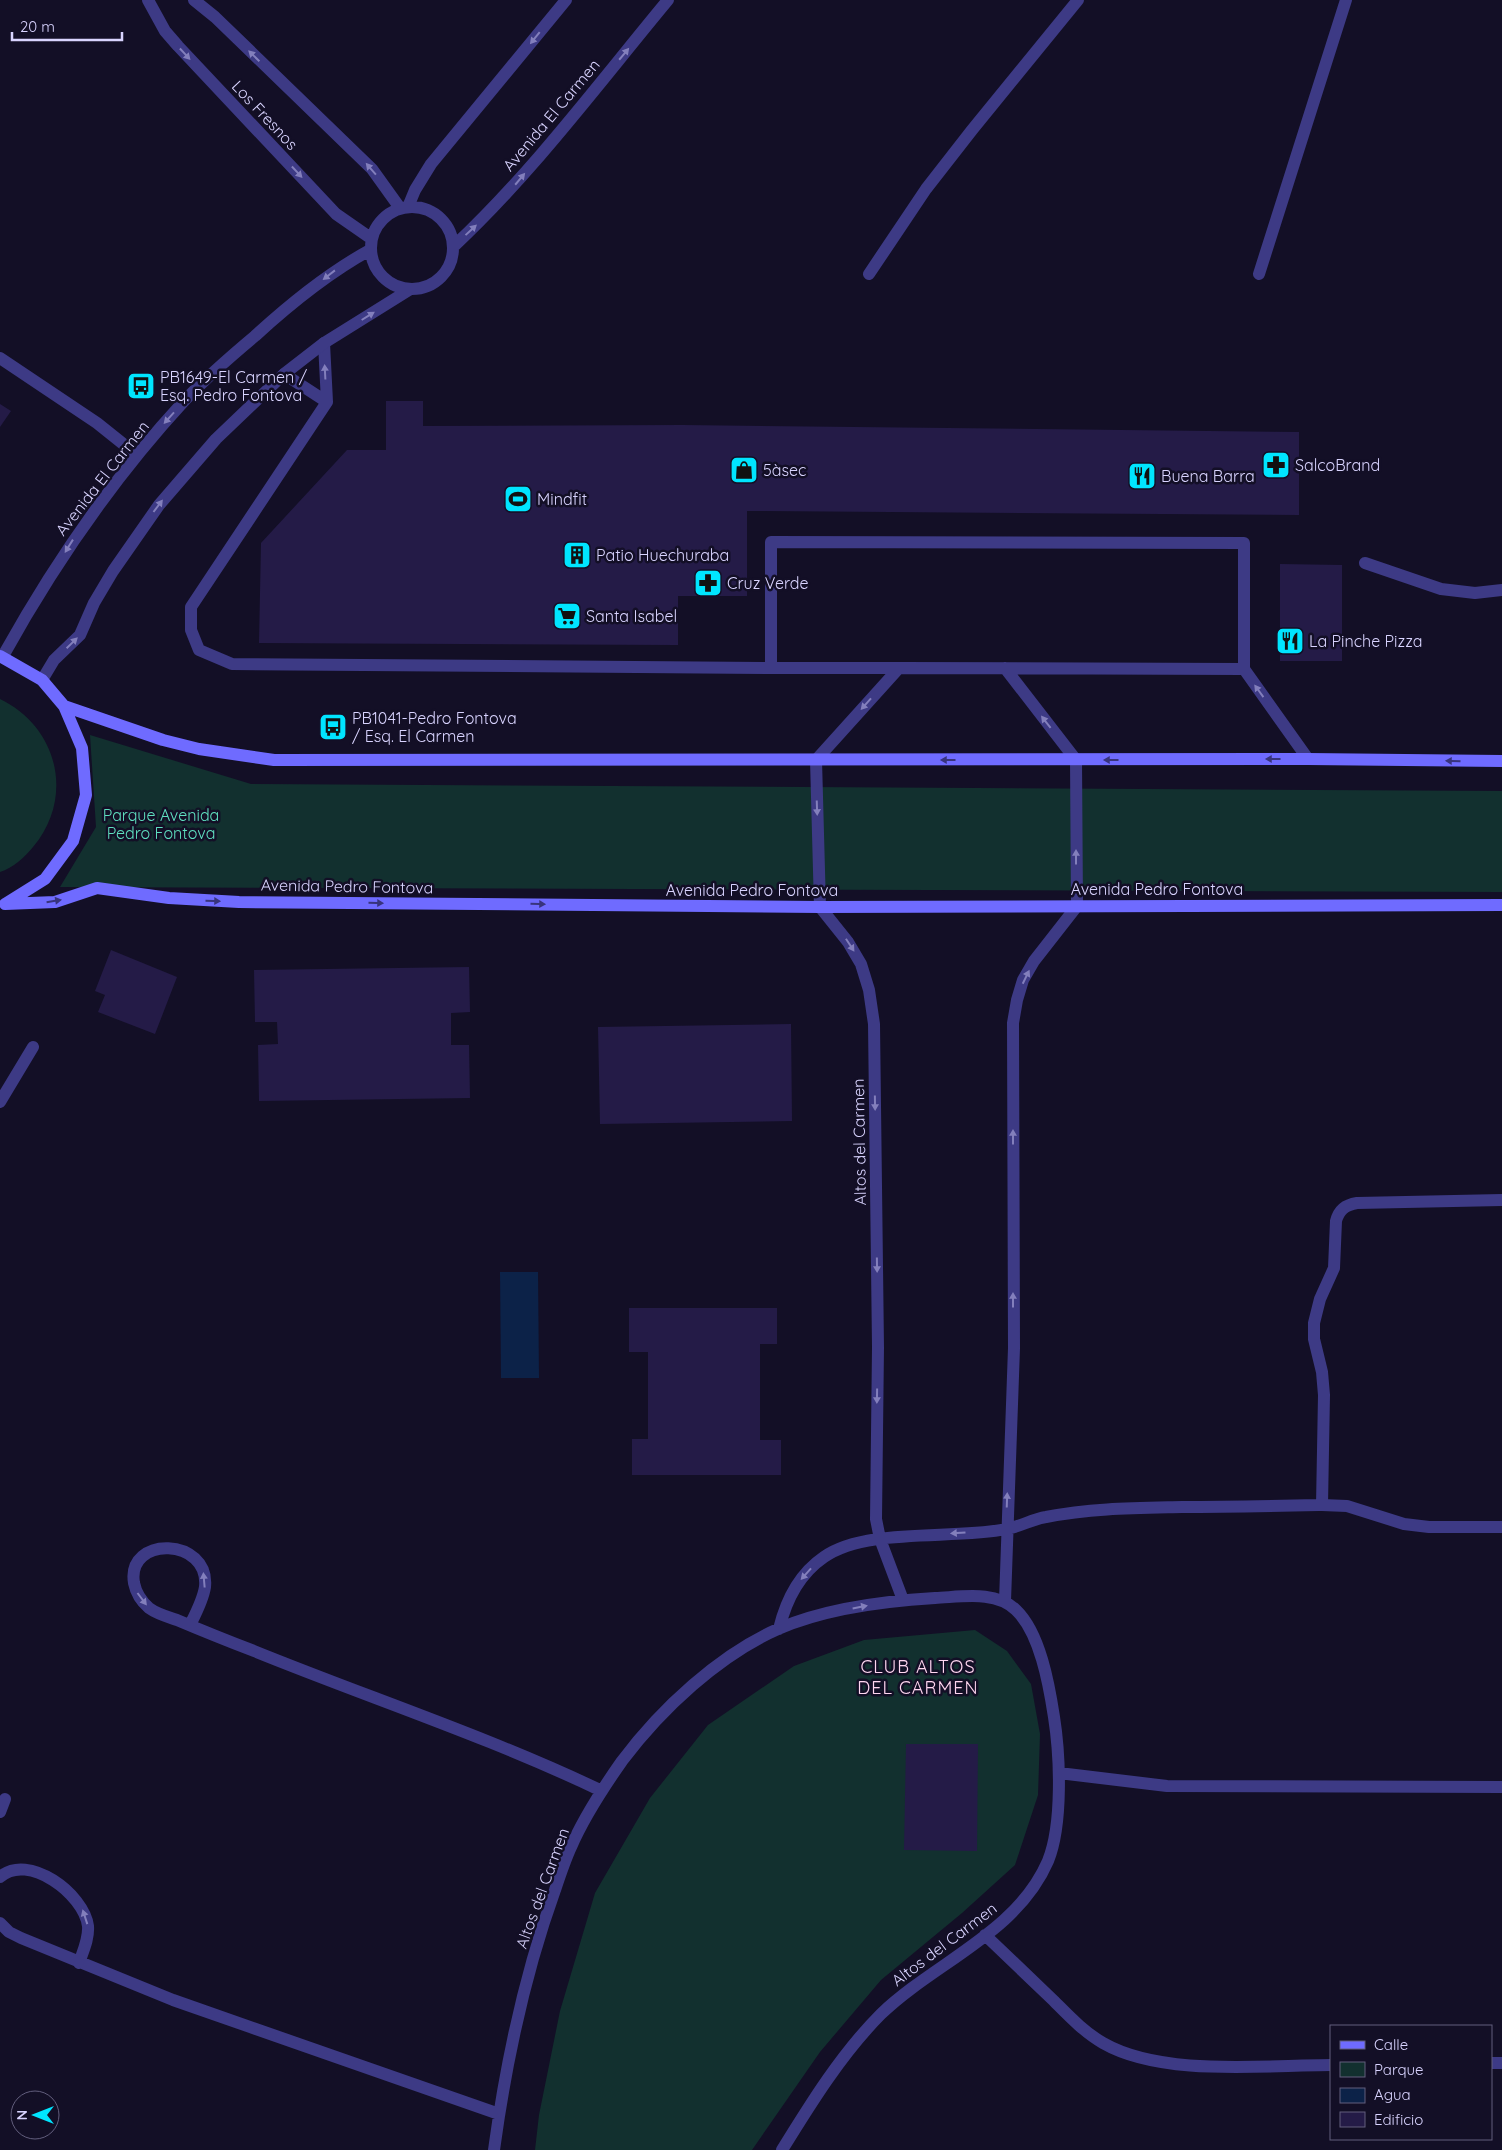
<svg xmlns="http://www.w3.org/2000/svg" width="1502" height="2150" viewBox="0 0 1502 2150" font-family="Quicksand,sans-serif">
<rect width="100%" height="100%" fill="#130f26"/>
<path fill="#12302f" d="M0,699C58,727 75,797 33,847C25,857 13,868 0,872Z
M90,735L251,784L1502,791V892L60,887L96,827Z
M975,1630L1007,1651L1031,1684L1040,1734L1038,1795L1015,1865L962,1913L881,1980L820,2052L752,2150H535L539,2115L560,2011L595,1893L650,1798L708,1725L794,1666L864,1640Z"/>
<path fill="#0c2248" d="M500,1272H538L539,1378H501Z"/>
<path fill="#241b47" d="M386,401H423V426L682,425L1299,432V515L747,511V596H678V645L259,643L261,543L347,450H386Z
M0,404L11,411L0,427Z
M1280,564L1342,565V661H1280Z
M111,950L177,977L155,1034L98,1012L105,995L95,991Z
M469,967L470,1012L451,1013V1045H469L470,1098L259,1101L258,1045L278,1044L277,1022H255L254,970Z
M791,1024L792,1121L600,1124L598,1027Z
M629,1308H777V1344H760V1440H781V1475H632V1439H648V1352H629Z
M906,1744H978L977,1851L904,1850Z"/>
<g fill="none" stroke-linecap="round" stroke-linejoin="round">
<path stroke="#3d3a85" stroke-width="12" d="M324,343L327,402L191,607V630L199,650L232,664L771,668
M0,358L97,423L137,455
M284,374L327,402
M1365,563L1441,589L1475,593L1502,590
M1005,668L1076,760
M1244,669L1308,759
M816,760L899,668L1244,669V543L771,542V668H899"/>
<path stroke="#3d3a85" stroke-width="12" d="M148,0L165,31L178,46L336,214L372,239
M194,0L215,17L372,169L400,208
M371 248a41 41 0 1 1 82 0a41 41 0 1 1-82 0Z
M408,207L415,190L431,164L566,0
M454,246C533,172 599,83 668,0
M869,274L926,189L972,130L1078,0
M1259,274L1346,0
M3,656C54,564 113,478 185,400C207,377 231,356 255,336C291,303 328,273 370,250
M42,680L54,660L80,635L94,603L113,571L159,505L216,439L284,374L324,343L409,290
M816,760L820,907L848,942L861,964L869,990L874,1024L878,1347L876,1519L880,1539L903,1600
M0,1102L33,1047
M1322,1505L1324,1395L1322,1372L1314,1339V1323L1320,1299L1334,1268L1336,1221C1339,1210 1345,1205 1357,1203L1502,1200
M1005,1601L1014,1348L1013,1023L1017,1000L1023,980L1034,961L1077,906L1076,760
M190,1625C196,1613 203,1600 205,1587C210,1537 126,1535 134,1583C136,1593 141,1601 149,1608C157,1614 168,1617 177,1620C203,1631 228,1641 254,1651C370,1698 489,1737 602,1791
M779,1629C786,1600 799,1574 824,1557C867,1527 955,1540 1006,1529C1020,1527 1032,1519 1046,1517C1091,1508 1137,1508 1182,1507C1229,1507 1275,1506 1322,1505L1347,1506L1404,1524L1429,1527H1502
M1059,1773L1167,1786L1502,1787
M0,1812L5,1799
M0,1877C28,1852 84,1894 88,1926C89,1939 83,1951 79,1963
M0,1923L9,1932L21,1938L173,2000L499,2114
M985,1935C1008,1957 1031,1979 1054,2001C1069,2016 1084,2032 1103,2043C1162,2077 1264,2065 1331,2065
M1491,2063H1502
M494,2150C506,2062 525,1973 555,1890C560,1875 565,1860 571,1847C584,1817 603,1788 622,1761C661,1709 719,1655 778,1629C826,1608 885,1601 935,1598C961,1597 996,1590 1016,1610C1040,1633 1049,1684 1054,1717C1060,1755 1063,1824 1048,1861C1017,1933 935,1962 881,2014C842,2053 811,2103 782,2150"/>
<path stroke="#6f6bff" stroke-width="12" d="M0,656L42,680L64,706L82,748L86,795L73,841L45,879L5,904
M64,706L163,740L199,749L274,760L1308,759L1502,761
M5,904L55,902L97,888L169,898L239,902L820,907L1502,905"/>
</g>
<defs><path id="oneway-solid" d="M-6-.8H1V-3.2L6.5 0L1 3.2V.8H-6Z" transform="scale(1.25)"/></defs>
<g fill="#837fbc">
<use href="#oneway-solid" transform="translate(535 38) rotate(129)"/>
<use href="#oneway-solid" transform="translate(185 54) rotate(47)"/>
<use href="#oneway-solid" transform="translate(624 54) rotate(-50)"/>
<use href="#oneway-solid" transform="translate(254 56) rotate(-136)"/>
<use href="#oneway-solid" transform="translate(371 169) rotate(-131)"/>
<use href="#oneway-solid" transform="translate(297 172) rotate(47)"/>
<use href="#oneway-solid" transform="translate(520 179) rotate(-50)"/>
<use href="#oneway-solid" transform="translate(471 230) rotate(-43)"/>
<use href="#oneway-solid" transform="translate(329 275) rotate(142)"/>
<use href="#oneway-solid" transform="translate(368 316) rotate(-32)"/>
<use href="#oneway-solid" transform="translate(325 372) rotate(-93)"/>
<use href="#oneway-solid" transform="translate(169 418) rotate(132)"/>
<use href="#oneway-solid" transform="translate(158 506) rotate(-53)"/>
<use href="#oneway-solid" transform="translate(69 546) rotate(122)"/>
<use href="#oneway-solid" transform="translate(72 643) rotate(-44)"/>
<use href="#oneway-solid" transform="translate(1259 691) rotate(-126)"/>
<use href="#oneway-solid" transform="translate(866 704) rotate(132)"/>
<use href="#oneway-solid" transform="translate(1046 722) rotate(-128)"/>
<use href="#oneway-solid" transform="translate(817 808) rotate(88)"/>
<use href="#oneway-solid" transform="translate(1076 857) rotate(-90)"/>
<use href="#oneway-solid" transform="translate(850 945) rotate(57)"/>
<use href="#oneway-solid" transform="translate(1026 977) rotate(-64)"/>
<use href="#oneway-solid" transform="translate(875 1103) rotate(89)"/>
<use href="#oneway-solid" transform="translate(1013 1137) rotate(-90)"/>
<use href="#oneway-solid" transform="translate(877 1265) rotate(89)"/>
<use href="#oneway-solid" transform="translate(1013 1300) rotate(-90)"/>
<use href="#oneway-solid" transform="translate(877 1396) rotate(91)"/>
<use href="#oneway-solid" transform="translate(1007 1500) rotate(-88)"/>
<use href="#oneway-solid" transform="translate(958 1533) rotate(176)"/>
<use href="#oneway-solid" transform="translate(806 1574) rotate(132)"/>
<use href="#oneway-solid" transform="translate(204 1580) rotate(-95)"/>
<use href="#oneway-solid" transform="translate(142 1599) rotate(53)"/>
<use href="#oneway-solid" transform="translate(860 1607) rotate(-11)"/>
<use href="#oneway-solid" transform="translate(85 1917) rotate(-108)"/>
</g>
<g fill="#38347d">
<use href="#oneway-solid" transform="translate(1273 759) rotate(180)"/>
<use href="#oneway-solid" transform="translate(948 760) rotate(-180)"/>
<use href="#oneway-solid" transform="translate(1111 760) rotate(180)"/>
<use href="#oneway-solid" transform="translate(1453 761) rotate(-179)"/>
<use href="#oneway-solid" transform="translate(54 901) rotate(-9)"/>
<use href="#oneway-solid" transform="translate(213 901) rotate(1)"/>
<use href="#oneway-solid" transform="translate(376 903) rotate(1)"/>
<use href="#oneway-solid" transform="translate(538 904) rotate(1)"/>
</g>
<defs>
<symbol id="bus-square" viewBox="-11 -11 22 22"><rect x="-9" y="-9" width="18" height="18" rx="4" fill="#00e5ff" stroke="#130f26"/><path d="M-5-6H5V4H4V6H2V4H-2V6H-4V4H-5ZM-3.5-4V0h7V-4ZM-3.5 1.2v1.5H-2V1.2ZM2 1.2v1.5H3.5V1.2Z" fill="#111"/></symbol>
<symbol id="pharmacy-square" viewBox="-11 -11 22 22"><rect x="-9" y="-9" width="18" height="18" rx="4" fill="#00e5ff" stroke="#130f26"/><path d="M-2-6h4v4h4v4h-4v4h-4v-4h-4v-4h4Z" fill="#111"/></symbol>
<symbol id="shop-square" viewBox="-11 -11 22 22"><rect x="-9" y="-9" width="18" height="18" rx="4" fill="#00e5ff" stroke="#130f26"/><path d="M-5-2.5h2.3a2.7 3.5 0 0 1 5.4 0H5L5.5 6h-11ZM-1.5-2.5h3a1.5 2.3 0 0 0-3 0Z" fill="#111"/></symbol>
<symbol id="restaurant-square" viewBox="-11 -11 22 22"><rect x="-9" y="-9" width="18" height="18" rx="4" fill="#00e5ff" stroke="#130f26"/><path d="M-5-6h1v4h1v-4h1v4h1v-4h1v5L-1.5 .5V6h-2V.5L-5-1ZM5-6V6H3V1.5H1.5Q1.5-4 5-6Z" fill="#111"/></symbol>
<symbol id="stadium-square" viewBox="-11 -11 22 22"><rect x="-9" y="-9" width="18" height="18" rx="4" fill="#00e5ff" stroke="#130f26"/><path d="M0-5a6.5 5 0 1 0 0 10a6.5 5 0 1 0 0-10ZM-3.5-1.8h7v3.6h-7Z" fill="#111"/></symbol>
<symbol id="building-square" viewBox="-11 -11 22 22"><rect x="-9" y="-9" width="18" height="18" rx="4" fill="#00e5ff" stroke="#130f26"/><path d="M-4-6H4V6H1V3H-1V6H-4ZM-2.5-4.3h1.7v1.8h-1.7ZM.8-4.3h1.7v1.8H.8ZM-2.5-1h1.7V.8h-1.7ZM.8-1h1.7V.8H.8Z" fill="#111"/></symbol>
<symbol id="supermarket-square" viewBox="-11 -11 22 22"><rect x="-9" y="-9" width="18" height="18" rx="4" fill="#00e5ff" stroke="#130f26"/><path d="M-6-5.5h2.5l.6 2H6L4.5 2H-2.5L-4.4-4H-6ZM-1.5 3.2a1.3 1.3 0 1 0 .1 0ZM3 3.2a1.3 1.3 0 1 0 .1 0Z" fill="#111"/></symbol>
</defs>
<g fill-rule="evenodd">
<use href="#bus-square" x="125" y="370" width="32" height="32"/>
<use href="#pharmacy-square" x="1260" y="449" width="32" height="32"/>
<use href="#shop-square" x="728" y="454" width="32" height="32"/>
<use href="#restaurant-square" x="1126" y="460" width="32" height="32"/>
<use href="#stadium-square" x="502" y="483" width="32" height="32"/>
<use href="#building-square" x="561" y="539" width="32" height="32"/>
<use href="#pharmacy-square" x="692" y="567" width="32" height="32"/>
<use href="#supermarket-square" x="551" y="600" width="32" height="32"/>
<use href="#restaurant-square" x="1274" y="625" width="32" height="32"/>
<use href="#bus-square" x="317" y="711" width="32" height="32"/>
</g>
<g text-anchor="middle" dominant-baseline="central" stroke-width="5" stroke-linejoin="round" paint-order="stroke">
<g font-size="16" fill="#d9d4ff" stroke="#130f26">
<text transform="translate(265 115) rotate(47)">Los Fresnos</text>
<text transform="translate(551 115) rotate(-50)">Avenida El Carmen</text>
<text transform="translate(102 478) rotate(-52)">Avenida El Carmen</text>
<text transform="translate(347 886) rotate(1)">Avenida Pedro Fontova</text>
<text x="1157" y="889">Avenida Pedro Fontova</text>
<text x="752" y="890">Avenida Pedro Fontova</text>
<text transform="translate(859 1142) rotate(-91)">Altos del Carmen</text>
<text transform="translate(542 1888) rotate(-70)">Altos del Carmen</text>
<text transform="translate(944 1944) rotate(-37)">Altos del Carmen</text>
</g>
<g font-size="16" fill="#d9d4ff" stroke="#130f26" text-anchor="start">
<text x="160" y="377">PB1649-El Carmen /<tspan x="160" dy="18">Esq. Pedro Fontova</tspan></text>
<text x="1295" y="465">SalcoBrand</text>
<text x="763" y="470">5àsec</text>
<text x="1161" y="476">Buena Barra</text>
<text x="537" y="499">Mindfit</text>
<text x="596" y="555">Patio Huechuraba</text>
<text x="727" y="583">Cruz Verde</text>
<text x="586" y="616">Santa Isabel</text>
<text x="1309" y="641">La Pinche Pizza</text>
<text x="352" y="718">PB1041-Pedro Fontova<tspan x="352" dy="18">/ Esq. El Carmen</tspan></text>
</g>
<g font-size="16" fill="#5fe0c0" stroke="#130f26">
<text x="161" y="815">Parque Avenida<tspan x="161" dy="18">Pedro Fontova</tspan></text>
</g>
<g font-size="18" letter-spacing="1" fill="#ffd6f0" stroke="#130f26">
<text x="918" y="1666">CLUB ALTOS<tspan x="918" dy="21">DEL CARMEN</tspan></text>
</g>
</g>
<rect x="1330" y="2025" width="162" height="115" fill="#130f26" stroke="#625e7d"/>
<rect x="1340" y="2041" width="25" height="8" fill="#6f6bff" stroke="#625e7d"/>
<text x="1374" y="2050" font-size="15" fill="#d9d4ff">Calle</text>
<rect x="1340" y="2062" width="25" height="15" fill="#12302f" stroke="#625e7d"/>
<text x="1374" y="2075" font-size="15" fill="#d9d4ff">Parque</text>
<rect x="1340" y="2088" width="25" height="15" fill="#0c2248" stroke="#625e7d"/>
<text x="1374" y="2100" font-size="15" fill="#d9d4ff">Agua</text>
<rect x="1340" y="2112" width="25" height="15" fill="#241b47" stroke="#625e7d"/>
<text x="1374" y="2125" font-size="15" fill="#d9d4ff">Edificio</text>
<g transform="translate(35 2115) rotate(270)"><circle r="24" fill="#130f26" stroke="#625e7d"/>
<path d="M0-4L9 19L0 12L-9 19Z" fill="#00e5ff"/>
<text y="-8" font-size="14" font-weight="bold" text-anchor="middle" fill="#d9d4ff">N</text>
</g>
<path d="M12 32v8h110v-8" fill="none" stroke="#d9d4ff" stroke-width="2.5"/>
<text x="20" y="32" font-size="15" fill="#d9d4ff" stroke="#130f26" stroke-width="4" paint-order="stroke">20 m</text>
</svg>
